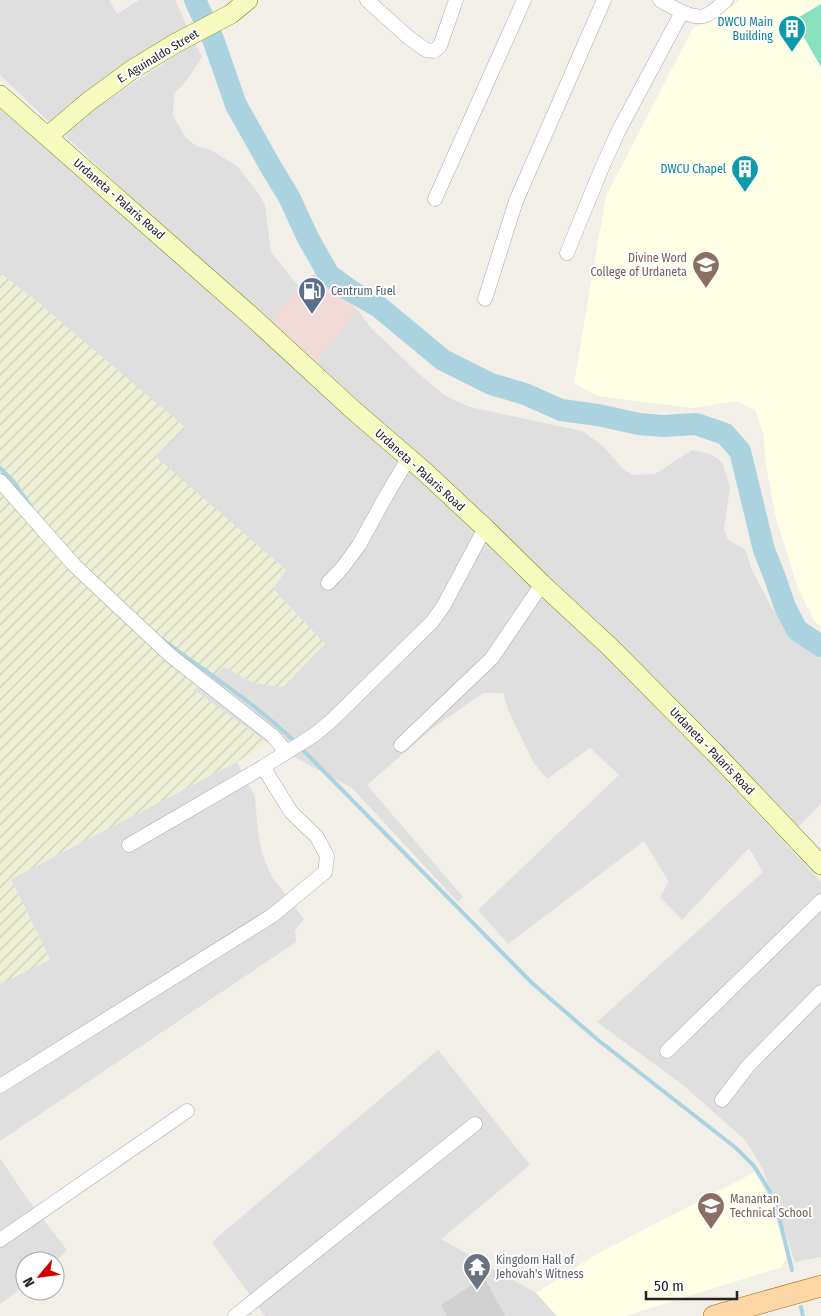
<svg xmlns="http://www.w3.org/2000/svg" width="821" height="1316" viewBox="0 0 821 1316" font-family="'Fira Sans Condensed',sans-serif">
<defs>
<pattern id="farmland-furrows" width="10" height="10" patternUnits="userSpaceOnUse" patternTransform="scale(1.25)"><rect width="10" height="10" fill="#eef0d5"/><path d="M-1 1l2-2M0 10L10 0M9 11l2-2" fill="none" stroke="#ccceb7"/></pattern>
</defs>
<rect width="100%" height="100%" fill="#f2efe9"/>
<path fill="#e0dfdf" d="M0,0H109L117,14L139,0H175L188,28L51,124L0,75Z
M195,43L202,57L187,80L174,94L173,115L185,137L196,146L211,150L237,166L259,194L265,205L271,252L299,287L269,324L61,132L100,105Z
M0,109L72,168L456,512L550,601L654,703L821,882V1257L795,1262L762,1167L745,1140L683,1085L597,1022L763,872L749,848L682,920L660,897L669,882L644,841L508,944L478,910L619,775L590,748L547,779L533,762L508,710L503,693H483L433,728L367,785L463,897L458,902L352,788L268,743L193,690L224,667L254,683L325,644L273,589L285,569L154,456L185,428L34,299L0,273Z
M357,309L372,329L386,342L417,372L444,395L470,407L582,431L603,446L622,468L632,475L655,474L692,450L711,454L722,462L730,487L724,529L728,540L745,549L752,570L773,610L790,632L807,648L821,656V804L798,827L539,567L316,362Z
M237,762L255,797L258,831L262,854L272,877L304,919L295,931L296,942L0,1141V984L50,959L11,879Z
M438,1050L530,1165L441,1239L536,1293L557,1316H265L212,1242Z
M0,1158L26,1197L67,1250L55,1262V1261H25V1286L0,1304Z"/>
<path fill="#f2dad9" d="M316,272L357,309L316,362L269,324L299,287Z"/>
<path fill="#ffffe5" d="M740,0H821V626L814,621L797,586L775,514L766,464L763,433L755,410L737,401L692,408L597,396L574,383L606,196L693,28L716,19Z
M755,1172L772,1205L787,1256L782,1267L625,1316H557L536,1293L595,1255Z"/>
<path fill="#d0d0d0" d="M484,1277L505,1316H447L441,1305Z"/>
<path fill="url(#farmland-furrows)" d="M0,273L34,299L186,428L155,456L286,570L273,589L325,644L283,687L254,683L224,667L194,690L268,743L237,762L11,879L50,960L0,984Z"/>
<path fill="#88e0be" d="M821,4V67L794,20Z"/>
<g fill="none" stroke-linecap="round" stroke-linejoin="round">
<path stroke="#aad3df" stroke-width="4" d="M0,468L13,481L31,507
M162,639C207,673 255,703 295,742
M300,747L532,983L598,1040L736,1148L754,1166L769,1190L777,1209L792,1270
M801,1307L803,1316"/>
<path stroke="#aad3df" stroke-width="22" d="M195,0L213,39L236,105L272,169L289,197L308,238L329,275L351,291L379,307L443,360L491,384L525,394L561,410L598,415L639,424L663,426L696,424L725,434L740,451L764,550L774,575L785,607L797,630L821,646"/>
<defs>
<path id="street" d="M367,0L408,37L426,50L434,51L440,46L456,0
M660,0C671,6 690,19 704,16C712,14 720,5 726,0
M435,199L524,0
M567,253L603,165L619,130L682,12
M485,299L516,201L604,0
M0,481L75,566L171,656L273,736L286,752
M328,583L343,567L359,545L386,496L408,459
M401,745L492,658L542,584
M129,845L263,767L314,735L331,721L432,622L444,605L485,528
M667,1051L821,901
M0,1086L273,915L325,872L327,856L317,837L291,812L263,767
M722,1100L748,1066L821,992
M0,1240L187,1111
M235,1316L475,1124"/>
<path id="secondary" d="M0,95L250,315L351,408L425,472L485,528L542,584L610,647L714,752L821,865
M48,136L88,102L133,69L176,43L231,14L248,0"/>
<path id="primary" d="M714,1316L821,1286"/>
</defs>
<use href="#street" stroke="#a9a9a9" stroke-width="15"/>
<use href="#secondary" stroke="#707d05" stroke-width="20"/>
<use href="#primary" stroke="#a06b00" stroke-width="22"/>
<use href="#street" stroke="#fff" stroke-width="14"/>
<use href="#secondary" stroke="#f7fabf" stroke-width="19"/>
<use href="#primary" stroke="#fcd6a4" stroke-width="21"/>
</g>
<defs>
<symbol id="building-pin" viewBox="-11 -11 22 30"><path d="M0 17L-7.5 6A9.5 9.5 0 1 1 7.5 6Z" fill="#0f9aa8" stroke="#fff"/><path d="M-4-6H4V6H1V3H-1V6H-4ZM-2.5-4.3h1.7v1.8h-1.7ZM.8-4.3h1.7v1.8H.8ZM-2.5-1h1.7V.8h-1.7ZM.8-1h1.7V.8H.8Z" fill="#fff"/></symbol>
<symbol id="university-pin" viewBox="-11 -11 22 30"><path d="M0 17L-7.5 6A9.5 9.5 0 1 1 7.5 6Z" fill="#8d6e63" stroke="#fff"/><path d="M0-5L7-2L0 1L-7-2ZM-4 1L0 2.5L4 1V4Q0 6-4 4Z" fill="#fff"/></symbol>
<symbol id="fuel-pin" viewBox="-11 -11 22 30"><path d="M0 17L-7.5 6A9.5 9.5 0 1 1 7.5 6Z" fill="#5c6f8a" stroke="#fff"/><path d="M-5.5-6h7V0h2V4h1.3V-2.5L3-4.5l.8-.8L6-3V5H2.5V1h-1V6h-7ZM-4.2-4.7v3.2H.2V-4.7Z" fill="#fff"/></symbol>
<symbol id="temple-pin" viewBox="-11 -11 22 30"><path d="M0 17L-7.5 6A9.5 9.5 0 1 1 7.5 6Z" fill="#6b7280" stroke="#fff"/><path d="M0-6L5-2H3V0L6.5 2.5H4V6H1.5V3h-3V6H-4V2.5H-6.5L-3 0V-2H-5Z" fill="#fff"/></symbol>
</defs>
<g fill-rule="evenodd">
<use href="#building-pin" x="776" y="13" width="32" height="43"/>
<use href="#building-pin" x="729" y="153" width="32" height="43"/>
<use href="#university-pin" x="690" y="249" width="32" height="43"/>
<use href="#fuel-pin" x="296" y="275" width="32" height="43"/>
<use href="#university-pin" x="695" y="1190" width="32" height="43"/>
<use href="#temple-pin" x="461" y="1251" width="32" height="43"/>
</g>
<g text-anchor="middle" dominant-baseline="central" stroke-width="4" stroke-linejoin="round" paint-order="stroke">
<g font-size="12" fill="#0d838f" stroke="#fff" text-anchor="end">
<text x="773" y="22">DWCU Main<tspan x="773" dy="14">Building</tspan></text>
<text x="726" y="169">DWCU Chapel</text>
</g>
<g font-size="12" fill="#222" stroke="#fff">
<text transform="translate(158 56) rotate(-31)">E. Aguinaldo Street</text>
<text transform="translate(119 199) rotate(41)">Urdaneta - Palaris Road</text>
<text transform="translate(420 470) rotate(42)">Urdaneta - Palaris Road</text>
<text transform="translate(712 751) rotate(46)">Urdaneta - Palaris Road</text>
</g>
<g font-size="12" fill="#785e54" stroke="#fff" text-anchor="end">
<text x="687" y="258">Divine Word<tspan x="687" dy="14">College of Urdaneta</tspan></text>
<text x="730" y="1199" text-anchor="start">Manantan<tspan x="730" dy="14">Technical School</tspan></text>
</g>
<g font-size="12" fill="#4e5e75" stroke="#fff" text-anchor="start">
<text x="331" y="291">Centrum Fuel</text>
</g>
<g font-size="12" fill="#5b616d" stroke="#fff" text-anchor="start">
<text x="496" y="1260">Kingdom Hall of<tspan x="496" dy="14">Jehovah's Witness</tspan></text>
</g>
</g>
<g transform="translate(40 1276) rotate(241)"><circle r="24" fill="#ffffff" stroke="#a7a7a7"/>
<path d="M0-4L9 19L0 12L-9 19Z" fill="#d40000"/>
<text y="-8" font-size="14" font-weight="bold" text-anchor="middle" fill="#222222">N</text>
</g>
<path d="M646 1291v8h91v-8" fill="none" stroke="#222222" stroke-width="2.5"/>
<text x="654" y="1291" font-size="15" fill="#222222" stroke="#ffffff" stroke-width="4" paint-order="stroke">50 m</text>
</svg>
